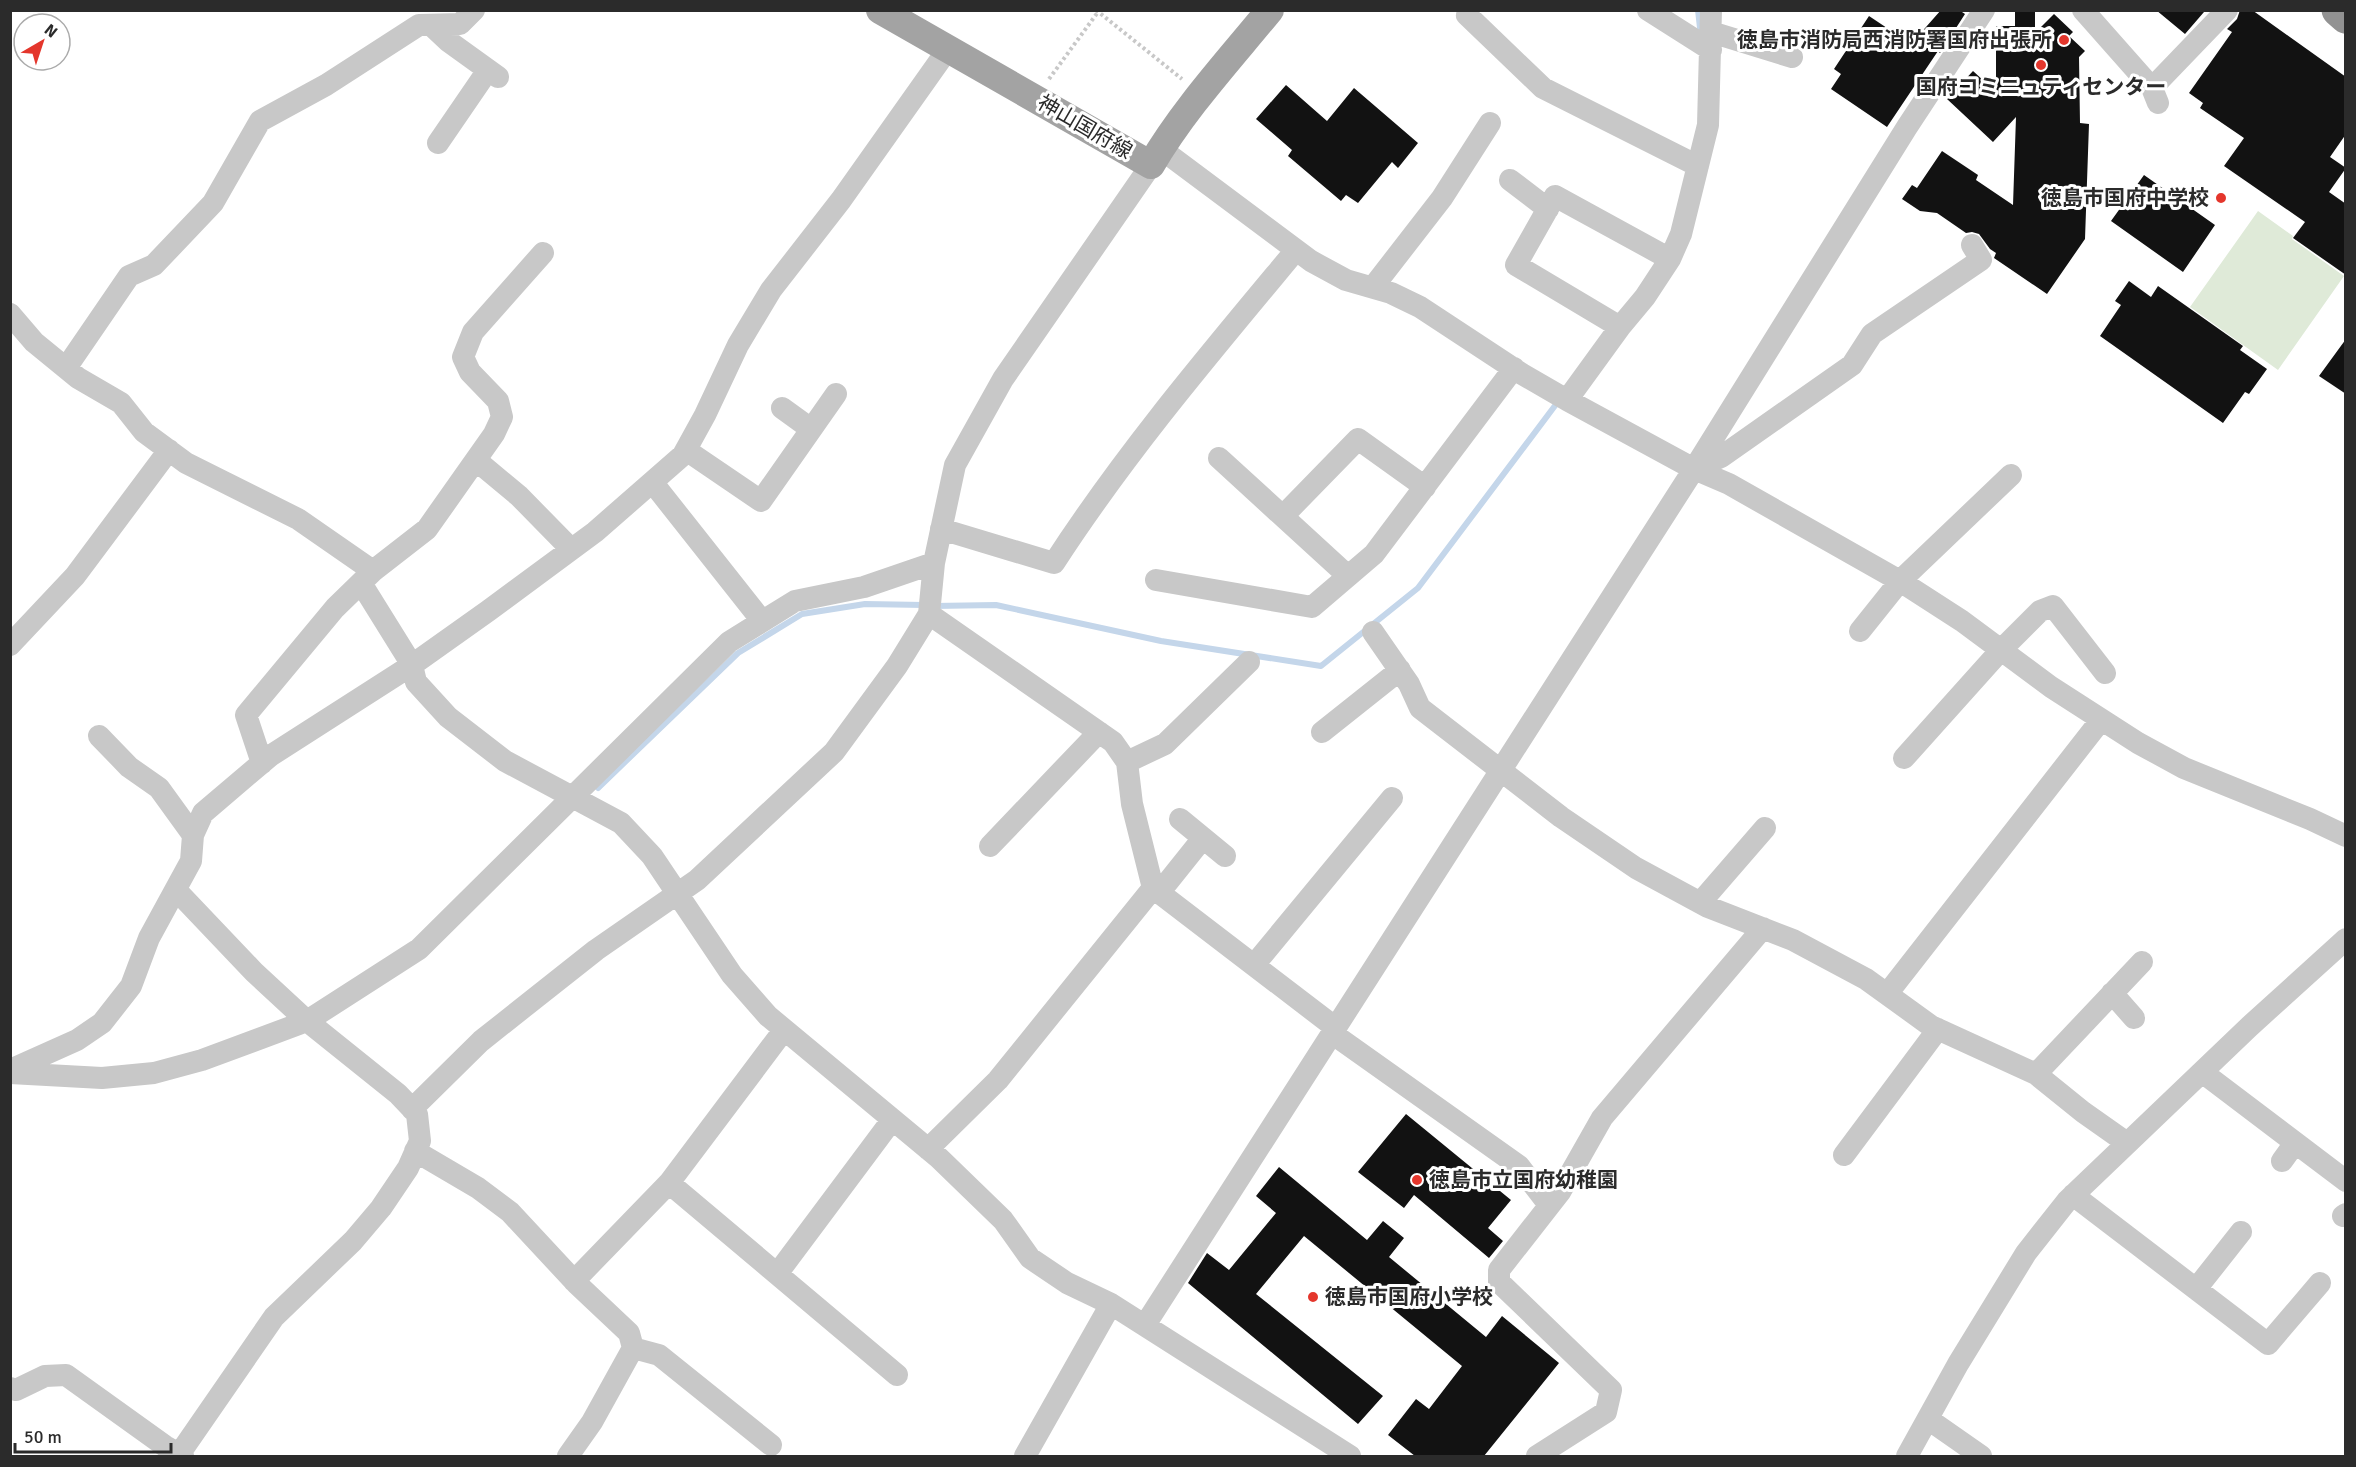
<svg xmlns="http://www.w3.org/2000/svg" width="2356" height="1467" viewBox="0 0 2356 1467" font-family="Signika,'Noto Sans JP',sans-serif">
<rect width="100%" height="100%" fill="#fff"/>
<path fill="#dfead8" d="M2258,211L2293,236L2292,239L2344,276L2278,370L2190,307Z"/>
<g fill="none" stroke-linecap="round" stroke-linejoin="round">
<path stroke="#c4d6ea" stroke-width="6" d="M1698,10L1700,28
M934,606L996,605L1161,641L1321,666L1418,588L1557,403
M598,788L738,653L802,614L865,604L924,605"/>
</g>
<path fill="#121212" d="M1941,10H1959L1965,14L1940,53L1938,51L1887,127L1831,89L1841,74L1834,69L1869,16L1911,44Z
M2015,10H2035V33L2054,14L2073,32L2069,36L2085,51L2079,57L2080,123L2089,124L2085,239L2047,294L1994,258L1996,253L1990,249L1979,234L1972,232L1966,233L1937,213L1920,211L1902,199L1912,185L1917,188L1942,151L1978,175L1976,180L2013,205L2016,117L1993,142L1947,99L1973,71L1996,92V26H2015Z
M2156,10H2208L2204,12L2185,34Z
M2240,10H2252L2346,77V134L2330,157L2346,168L2329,192L2346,204V275L2293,238L2305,222L2224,166L2244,138L2200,108L2203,103L2189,93L2232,32L2227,29L2237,19Z
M1286,85L1327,121L1354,88L1418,143L1398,168L1392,162L1358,203L1346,195L1341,201L1288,156L1292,150L1256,119Z
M2144,175L2215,225L2183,272L2111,221Z
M2129,281L2151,297L2158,286L2243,346L2240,350L2267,369L2249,394L2245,392L2223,423L2100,336L2121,305L2115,301Z
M2346,339V394L2319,376Z
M1406,1114L1511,1200L1488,1228L1503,1241L1489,1258L1414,1195L1404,1208L1358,1172Z
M1279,1167L1367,1240L1383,1221L1404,1238L1389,1257L1486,1337L1502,1316L1559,1363L1484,1456H1415L1388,1435L1416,1399L1429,1409L1462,1366L1304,1236L1256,1294L1383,1396L1358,1424L1188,1283L1207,1253L1229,1270L1276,1213L1256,1196Z"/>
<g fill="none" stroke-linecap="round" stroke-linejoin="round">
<path stroke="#c8c8c8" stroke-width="4" stroke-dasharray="3 3" stroke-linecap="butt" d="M1096,10L1182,79
M1049,79L1098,12"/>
<path stroke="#c8c8c8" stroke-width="22" d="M1469,10L1467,15L1543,88L1698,166
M1648,10L1711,50
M2083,10L2152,88L2158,103
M431,25L448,41L498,77
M1711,32L1792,57
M2152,88L2227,10
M438,143L488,70
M1161,149L1311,261L1346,280L1391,293L1420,307L1522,374L1567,400L1694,469L1729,484L1900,581L1962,621L2051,687L2138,743L2184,768L2310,819L2346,836
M1510,180L1548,209
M1373,287L1442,198L1490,123
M10,314L34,342L78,378L121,403L144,432L186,463L298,519L373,571
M1620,327L1516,265L1555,196L1670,259
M66,368L129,276L154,265L213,203L260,121L326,85L419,25L460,24L474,10
M1567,400L1620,327L1645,297L1670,259L1681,234L1708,125L1711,10
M782,408L811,429
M686,450L761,501L836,394
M1219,458L1348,576
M477,461L519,496L571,549
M1694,469L1721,457L1852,365L1872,334L1981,260L1972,245
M653,483L762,621
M1283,516L1358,439L1425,487
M941,529L1054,563C1126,452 1212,351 1296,250
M1156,580L1312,607L1374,554L1514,368
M361,583L412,665L416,682L448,717L505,761L621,823L652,856L732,975L768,1016L939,1158L1003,1220L1030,1258L1067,1283L1111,1304L1350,1456
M929,614L1113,742L1127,762L1132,804L1153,888L1336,1028
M1860,631L1900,581L2011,475
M1373,632L1409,684L1420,708L1561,817L1636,868L1708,907L1793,940L1866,979L1931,1026L2036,1074L2083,1112L2127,1143
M10,645L75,576L169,450
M1322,732L1400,670
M1904,758L2000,651L2040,611L2053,606L2105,673
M1127,762L1165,744L1249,662
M262,763L246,715L335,608L373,571L427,529L494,434L502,417L498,401L470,372L463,357L473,332L543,253
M1180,819L1225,856
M193,835L203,813L270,756L412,665L488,611L595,532L683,455L705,415L738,345L771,290L841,200L948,49
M990,846L1099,732
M176,890L254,972L307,1021L398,1094L417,1114L420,1141L408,1168L381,1208L353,1241L274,1317L178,1456
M1700,903L1765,828
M1254,965L1392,798
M2112,993L2134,1018
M1887,994L2101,720
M784,1030L669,1183L897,1375
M1333,1034L1519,1166L1549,1205
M10,1070L77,1040L102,1023L131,986L149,938L191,861L193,835L159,788L129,767L99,736
M2202,1072L2346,1181
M10,1073L102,1078L154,1073L202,1060L307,1021L419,949L729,642L795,601L864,587L934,563L955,465L1003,379L1151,165
M2036,1074L2142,962
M412,1109L481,1041L596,950L697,880L834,752L897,666L929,614L934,563
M928,1149L998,1080L1153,888L1167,883L1203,838
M415,1151L478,1188L510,1212L577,1284L629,1333L633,1348L592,1422L568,1456
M1844,1155L1938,1029
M2282,1161L2295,1143
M2073,1195L2268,1344L2320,1283
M2343,1216L2346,1214
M777,1274L892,1120
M574,1281L669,1183
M2196,1289L2241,1232
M1145,1325L1694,469L1907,127L1984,10
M633,1348L659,1355L771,1445
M10,1388L16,1390L45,1376L66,1375L165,1446L183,1456
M1928,1419L1981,1456
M1025,1456L1111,1304
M1537,1456L1606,1412L1611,1390L1499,1282V1270L1560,1192L1602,1118L1763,928
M1907,1456L1958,1364L2026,1253L2067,1201L2250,1026L2346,939"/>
<path stroke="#a3a3a3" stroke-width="28" d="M880,10L1151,165C1183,110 1229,60 1270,10"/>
<path stroke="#929292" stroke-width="33" d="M2338,10L2346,17"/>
</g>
<g fill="#e4362c" stroke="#fff" stroke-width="2">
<circle cx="2064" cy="40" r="6"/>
<circle cx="2041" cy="65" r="6"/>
<circle cx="2221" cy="198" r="6"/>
<circle cx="1417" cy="1180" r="6"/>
<circle cx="1313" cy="1297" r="6"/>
</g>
<g text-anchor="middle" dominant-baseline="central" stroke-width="6" stroke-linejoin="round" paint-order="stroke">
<g font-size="21" font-weight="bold" fill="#2b2b2b" stroke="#fff" text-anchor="end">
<text x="2052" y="40">徳島市消防局西消防署国府出張所</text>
<text x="2041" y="87" text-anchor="middle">国府コミニュティセンター</text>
<text x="2209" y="198">徳島市国府中学校</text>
<text x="1429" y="1180" text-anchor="start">徳島市立国府幼稚園</text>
<text x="1325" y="1297" text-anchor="start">徳島市国府小学校</text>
</g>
<g font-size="21" fill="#2b2b2b" stroke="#fff">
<text transform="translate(1085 127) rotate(30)">神山国府線</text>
</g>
</g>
<rect width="2356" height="1467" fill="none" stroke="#2b2b2b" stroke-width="24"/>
<g transform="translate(42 42) rotate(39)"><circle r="28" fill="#ffffff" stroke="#aaaaaa" stroke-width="1.5"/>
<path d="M0-4.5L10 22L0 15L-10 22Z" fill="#e4362c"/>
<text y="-9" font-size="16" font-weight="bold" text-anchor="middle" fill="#2b2b2b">N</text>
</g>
<path d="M15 1443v9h156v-9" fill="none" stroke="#2b2b2b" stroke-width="3"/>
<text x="24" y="1443" font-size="18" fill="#2b2b2b" stroke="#ffffff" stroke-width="4.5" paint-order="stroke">50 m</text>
</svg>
